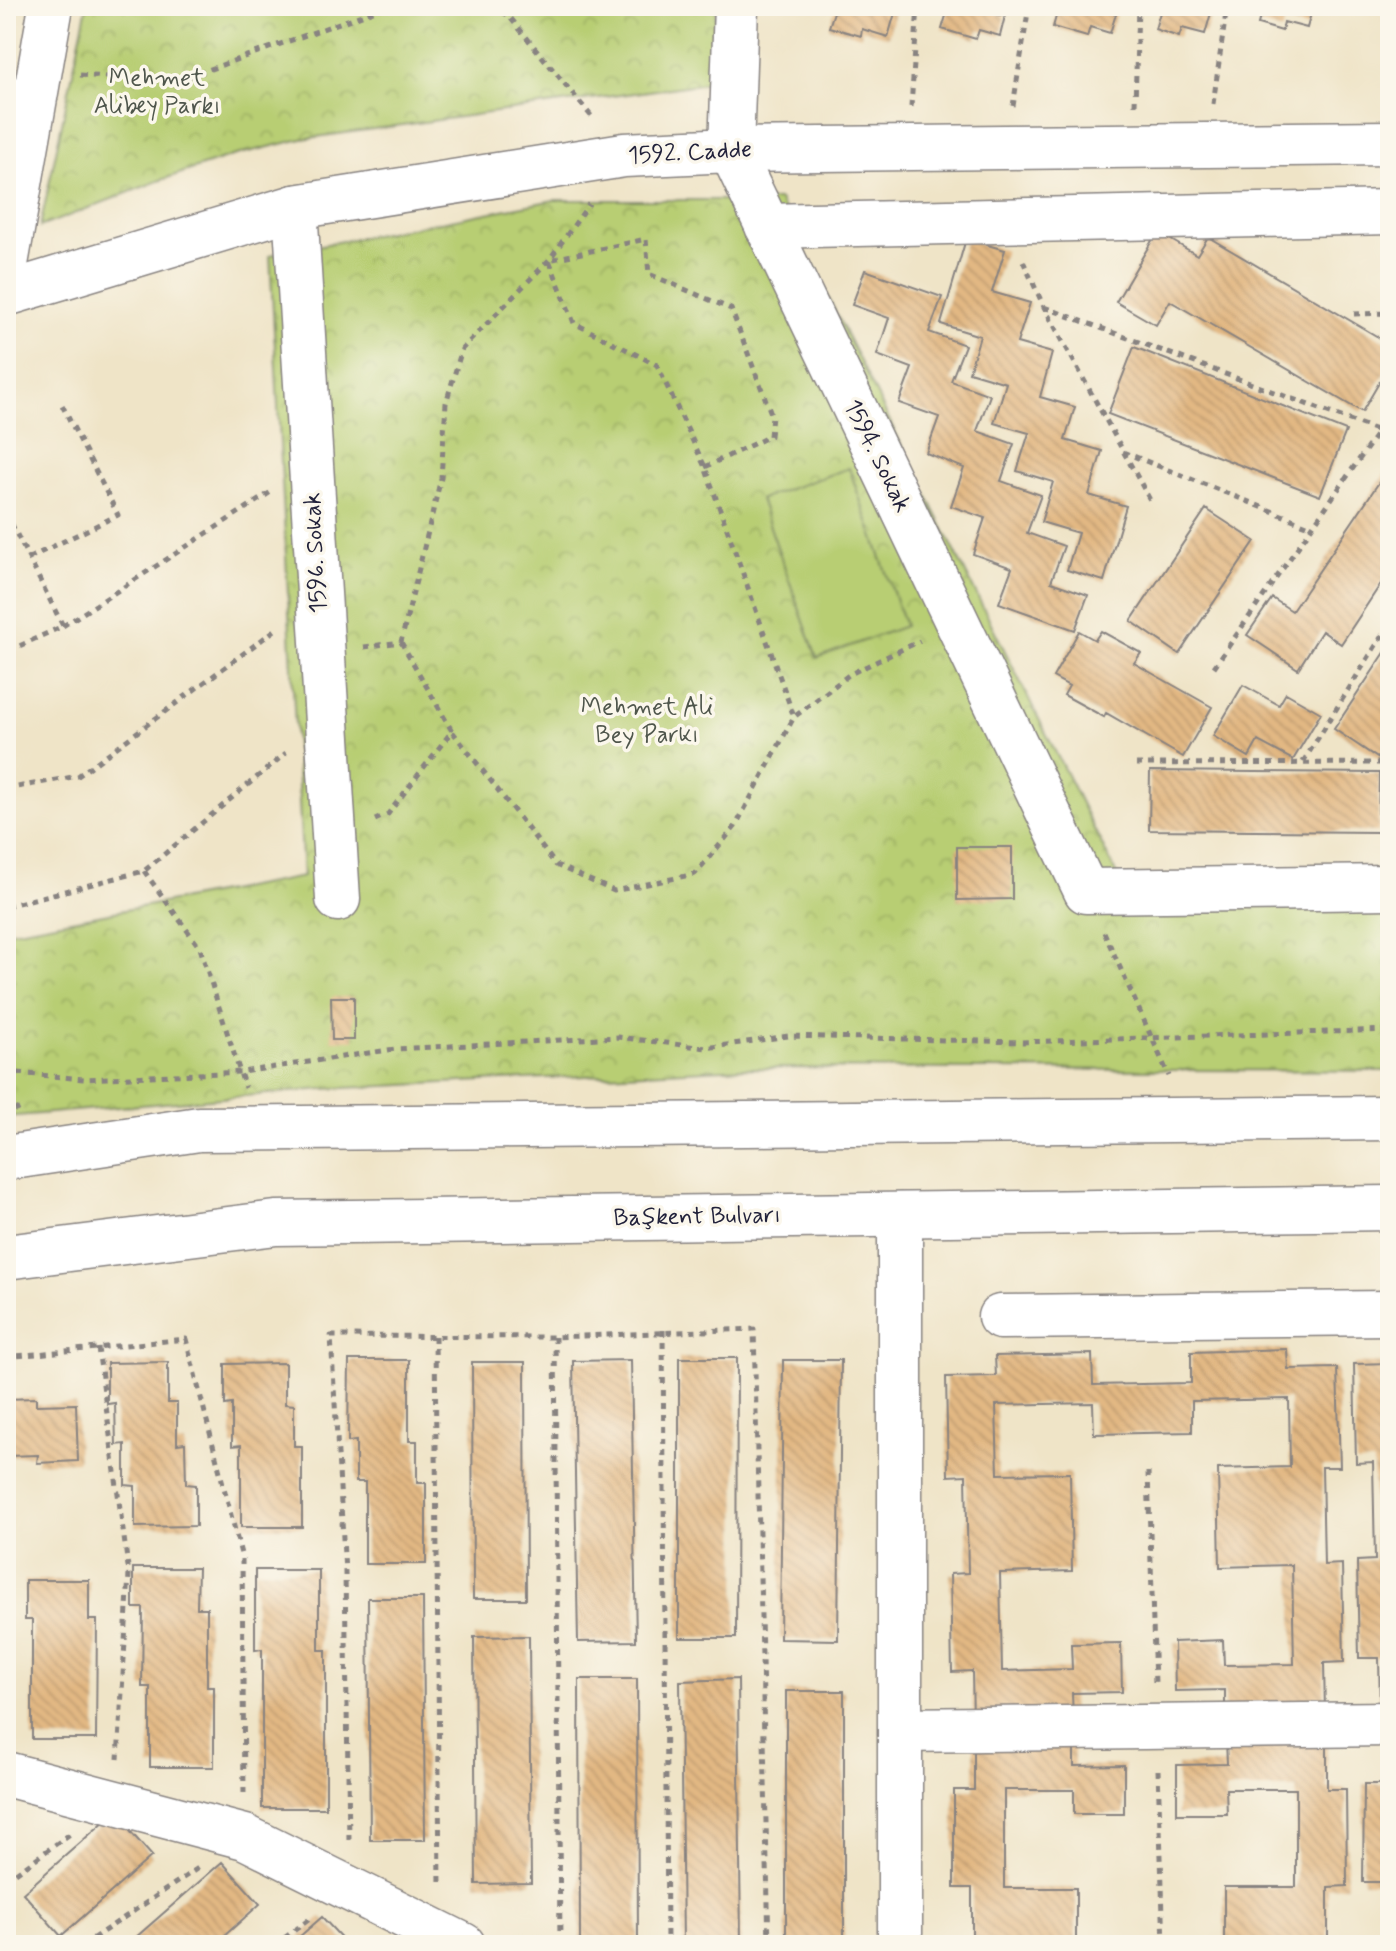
<svg xmlns="http://www.w3.org/2000/svg" width="1396" height="1951" viewBox="0 0 1396 1951" font-family="Mynerve,sans-serif">
<defs>
<pattern id="park-crowns" width="20" height="18" patternUnits="userSpaceOnUse" patternTransform="scale(2)"><rect width="20" height="18" fill="#b8ce73"/><path d="M2 6a3 3 0 1 1 6 0M12 15a3 3 0 1 1 6 0" fill="none" stroke="#9eb164"/></pattern>
<pattern id="building-back-hatch" width="6" height="6" patternUnits="userSpaceOnUse" patternTransform="scale(2)"><rect width="6" height="6" fill="#e2b883"/><path d="M-1 5l2 2M0 0l6 6M5-1l2 2" fill="none" stroke="#c29e72"/></pattern>
</defs>
<rect width="100%" height="100%" fill="#fbf7ec"/>
<filter id="ink" filterUnits="userSpaceOnUse"><feTurbulence type="fractalNoise" baseFrequency=".0125" numOctaves="2"/><feDisplacementMap in="SourceGraphic" scale="16" xChannelSelector="R" yChannelSelector="G"/><feConvolveMatrix kernelMatrix="1 2 1 2 8 2 1 2 1" color-interpolation-filters="sRGB"/></filter>
<filter id="wash" filterUnits="userSpaceOnUse"><feTurbulence type="fractalNoise" baseFrequency=".006" numOctaves="4" result="noise"/><feDisplacementMap in="SourceGraphic" scale="32" xChannelSelector="R" yChannelSelector="G"/><feGaussianBlur stdDeviation="1.8" result="paint"/><feColorMatrix in="noise" values="0 0 0 0 0 0 0 0 0 0 0 0 0 0 0 0 0 1.4 0 .05"/><feComposite in="paint" operator="in"/></filter>
<g filter="url(#wash)">
<rect width="100%" height="100%" fill="#efe4c7"/>
<path fill="url(#park-crowns)" stroke="#6d7857" stroke-width="2" d="M87,6H716L713,82L302,139L232,156L158,181L40,227Z
M554,200H779L1132,905L1390,901V1071L744,1068L324,1089L6,1117V932L303,877L270,255Z"/>
<path fill="#b8ce73" stroke="#6d7857" stroke-width="2" d="M849,468L905,626L817,658L760,499Z"/>
<g id="blocks">
<path fill="url(#building-back-hatch)" d="M836,6H897L888,37L862,29L861,36L829,27Z
M949,6H999L996,14L1005,16L1000,36L979,30L976,39L942,29Z
M1059,6H1109L1107,11L1116,14L1110,33L1090,27L1087,37L1053,27Z
M1154,6H1213L1205,34L1182,28L1179,37L1155,29L1161,9Z
M1263,6H1313L1307,28L1284,22L1282,31L1258,24Z
M1157,232L1197,255L1208,237L1390,344V364L1362,412L1170,301L1156,325L1116,302Z
M966,239L1005,250L992,292L1030,303L1017,343L1052,353L1040,397L1075,407L1065,440L1102,451L1089,495L1126,506L1104,581L1067,570L1078,533L1041,522L1053,482L1017,471L1029,433L994,423L1006,383L969,372L980,336L941,324Z
M865,270L942,297L929,332L965,345L951,381L990,395L977,431L1014,444L1001,481L1041,495L1027,533L1064,546L1051,582L1088,595L1075,630L999,603L1012,568L973,554L985,518L951,506L964,468L926,453L939,417L899,403L912,368L877,355L889,318L852,305Z
M1134,347L1346,431L1320,496L1108,414Z
M1390,466V570L1341,644L1322,631L1298,669L1247,635L1272,598L1292,611Z
M1206,509L1255,541L1179,654L1131,621Z
M1079,631L1095,640L1101,631L1141,653L1134,663L1212,707L1183,757L1106,713L1104,717L1064,695L1069,686L1053,677Z
M1390,645V749L1382,761L1334,729Z
M1243,685L1279,705L1286,693L1321,713L1293,760L1258,741L1249,757L1213,736Z
M1150,771L1379,773L1378,832L1149,830Z
M957,847H1012V899L957,900Z
M331,997H354V1040H332Z
M1287,1349L1288,1369L1337,1368L1340,1467H1322L1324,1565L1342,1564L1344,1662L1324,1663L1325,1712L1225,1714V1690L1175,1691L1174,1642L1223,1640L1224,1665L1294,1664L1292,1565L1220,1567L1218,1469L1290,1467L1289,1399L1192,1401V1432L1094,1434L1093,1403L996,1405L998,1474L1070,1473L1072,1571L1000,1573L1002,1671L1072,1669L1071,1644L1121,1643L1122,1692L1072,1693L1073,1718L973,1720L972,1671L952,1672L950,1574L968,1573L966,1475L948,1476L946,1377L996,1376L995,1356L1092,1354L1093,1385L1191,1383V1352Z
M679,1358H737L736,1638H679Z
M349,1360H409V1441H417V1483H426V1564H365V1482H356V1441L348,1442Z
M631,1360L636,1641L578,1642L573,1361Z
M783,1360H841L838,1640L780,1639Z
M168,1362V1403H177V1444L185,1443L186,1484L196,1485V1526L135,1527V1486L125,1485V1444L116,1445L115,1403L107,1404V1363Z
M472,1362H525L526,1599H473Z
M285,1363V1404L294,1405V1446H302V1527H241V1445L232,1446V1404L225,1405V1364Z
M1390,1363V1707H1380L1379,1658H1359L1357,1561L1375,1560L1373,1462L1356,1463L1354,1364Z
M36,1398V1405L76,1404L78,1461L37,1463L38,1455L6,1456V1399Z
M133,1568H198L197,1608H207V1687H214V1767H150V1687H142L143,1608H133Z
M255,1570H319V1650H326V1808H262V1649L255,1650Z
M25,1580H89V1620H97L96,1739H32V1620H25Z
M368,1598H423L425,1840H370Z
M529,1636L531,1883L476,1884L474,1637Z
M579,1679H637L638,1945H580Z
M738,1679L741,1945H683L680,1681Z
M786,1691H844V1945H786Z
M1384,1735H1390V1945H1382V1882H1363L1364,1784H1383Z
M1226,1740H1327V1789H1346L1347,1886L1328,1887V1945H1224V1887H1296V1789H1226L1227,1814H1177V1765L1227,1764Z
M974,1741H1074V1766L1124,1765V1814H1074V1790H1004V1888H1076V1945H972V1888H954V1790H974Z
M114,1813L152,1856L61,1936L23,1893Z
M222,1862L260,1904L214,1945H127Z
M322,1917L348,1945H290Z"/>
</g>
</g>
<g filter="url(#ink)">
<use href="#blocks" fill-opacity="0" stroke="#888381" stroke-width="2"/>
<g fill="none" stroke-linecap="round" stroke-linejoin="round">
<defs>
<path id="street" d="M736,6L731,150L1086,891L1390,887
M295,207L338,899
M767,226L1390,212
M6,264L51,6
M900,1215V1945
M1000,1317L1390,1313
M900,1730L1390,1724
M6,1774L245,1837L463,1945"/>
<path id="secondary" d="M6,294L295,207L624,155L731,150L1390,143"/>
<path id="primary" d="M6,1158L199,1129L1390,1118
M6,1257L276,1223L1390,1208"/>
</defs>
<use href="#street" stroke="#888381" stroke-width="47"/>
<use href="#secondary" stroke="#888381" stroke-width="47"/>
<use href="#primary" stroke="#888381" stroke-width="47"/>
<path stroke="#888381" stroke-width="5" stroke-dasharray="6 6" stroke-linecap="butt" d="M491,6L508,15L592,117
M508,15L518,6
M80,75L174,82L387,6
M1213,104L1227,6
M1135,105L1138,6
M1013,106L1029,6
M911,107L918,6
M1023,261L1044,307L1150,500
M1044,307L1390,435
M1354,314L1390,313
M1123,452L1312,527
M705,467L770,436L772,416L731,309L649,274L646,239L549,260L574,323L657,365L705,467L794,717
M6,513L63,626L6,652
M29,558L118,515L62,405
M63,626L271,492
M401,642L452,731
M364,647L401,642L441,478L446,403L462,349L549,260L589,204
M1214,667L1379,431
M1303,762L1390,623
M1136,764L1390,763
M6,789L78,776L279,627
M375,820L388,814L452,731L556,865L614,891L695,874L735,827L794,717L850,674L920,641
M144,871L200,948L245,1088
M6,906L144,871L286,753
M1104,932L1169,1076
M6,1072L84,1079L242,1072L395,1049L618,1037L706,1048L788,1036L1022,1042L1390,1030
M6,1085L18,1112
M663,1330L667,1945
M435,1336L440,1887
M555,1337L560,1945
M98,1348L129,1574L118,1759
M6,1357L186,1339L242,1558L244,1795
M1148,1472L1155,1684
M1158,1770L1164,1945
M349,1840L345,1572L331,1336L555,1337L754,1329L769,1945
M6,1880L70,1834
M83,1945L198,1868
M275,1945L311,1918"/>
<use href="#street" stroke="#fff" stroke-width="44"/>
<use href="#secondary" stroke="#fff" stroke-width="44"/>
<use href="#primary" stroke="#fff" stroke-width="44"/>
</g>
</g>
<g text-anchor="middle" dominant-baseline="central" stroke-width="7" stroke-linejoin="round" paint-order="stroke">
<g font-size="24" fill="#4f564c" stroke="#fbf7ec">
<text x="157" y="78">Mehmet<tspan x="157" dy="28">Alibey Parkı</tspan></text>
<text x="647" y="707">Mehmet Ali<tspan x="647" dy="28">Bey Parkı</tspan></text>
</g>
<g font-size="24" fill="#22223b" stroke="#fbf7ec">
<text transform="translate(690 153) rotate(-3)">1592. Cadde</text>
<text transform="translate(877 456) rotate(64)">1594. Sokak</text>
<text transform="translate(316 553) rotate(-93)">1596. Sokak</text>
<text transform="translate(697 1217) rotate(-1)">Başkent Bulvarı</text>
</g>
</g>
<rect width="1396" height="1951" fill="none" stroke="#fbf7ec" stroke-width="32"/>
</svg>
